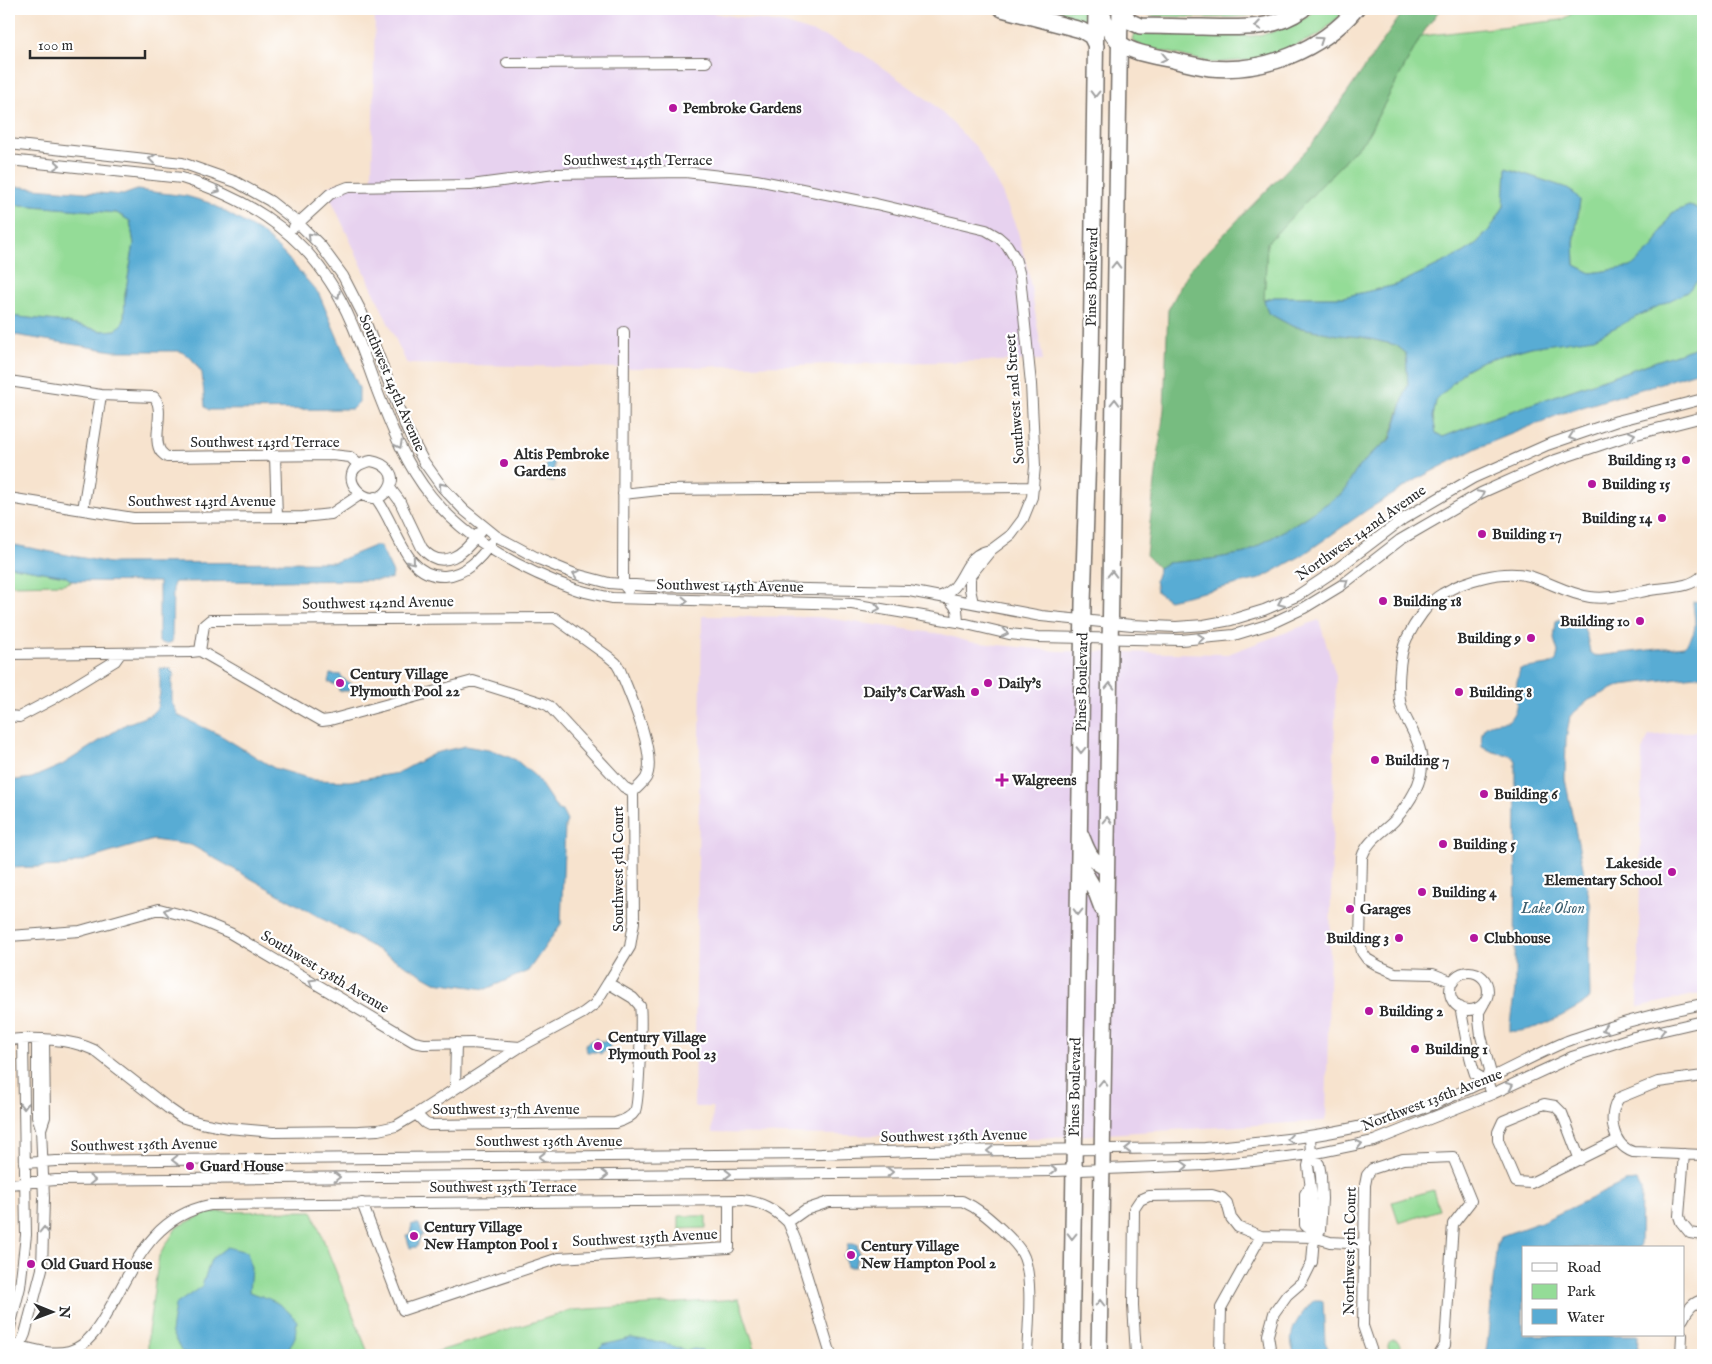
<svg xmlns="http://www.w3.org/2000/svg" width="1712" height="1364" viewBox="0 0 1712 1364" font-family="'IM FELL English',serif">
<rect width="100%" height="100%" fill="#fff"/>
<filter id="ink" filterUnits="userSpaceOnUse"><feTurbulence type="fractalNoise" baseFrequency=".02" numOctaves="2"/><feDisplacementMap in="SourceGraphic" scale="10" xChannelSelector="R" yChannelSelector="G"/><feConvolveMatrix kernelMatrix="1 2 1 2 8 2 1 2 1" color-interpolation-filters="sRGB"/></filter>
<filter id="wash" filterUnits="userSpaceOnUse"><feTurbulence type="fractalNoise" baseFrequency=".0096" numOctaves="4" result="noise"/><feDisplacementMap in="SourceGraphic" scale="20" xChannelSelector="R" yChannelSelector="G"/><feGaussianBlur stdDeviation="1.12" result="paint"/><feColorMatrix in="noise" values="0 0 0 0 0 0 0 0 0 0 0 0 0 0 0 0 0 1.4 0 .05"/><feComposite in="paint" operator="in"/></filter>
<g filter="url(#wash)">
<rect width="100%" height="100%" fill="#f7e3ce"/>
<path fill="#e7d2ef" d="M375,9H646L712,13L786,24L827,37L863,54L931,102L977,148L1002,193L1018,232L1029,276L1043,360L633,368L407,364L326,188L341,182L370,180L372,178Z
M702,616L818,617L942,634L970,642L1056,651L1228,654L1319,620L1336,676L1326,1121L1037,1138L712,1133L713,1107H694Z
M1683,732H1703V993L1638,1007L1642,751L1649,736Z"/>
<path fill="#94dc97" stroke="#608461" d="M1040,9H1087V24Z
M1138,9H1279C1239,22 1193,17 1152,16L1141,12Z
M1317,9H1348L1319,35L1265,59L1212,63L1150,48L1135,43L1132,39L1134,34L1136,33L1253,36L1269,33L1280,29L1305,18Z
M1579,9H1703V210L1689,206L1672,213L1653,247L1632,267L1591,273L1575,265L1574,243L1580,201L1575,194L1564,187L1506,168L1504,206L1491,228L1474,246L1463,253L1396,285L1343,297H1274L1264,300L1267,243L1366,138L1421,36L1562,20Z
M9,204L117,213L130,221L134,244L125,295L124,322L116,330L103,331L57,321L9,316Z
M1703,275V345L1488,419L1443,437L1436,433L1433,417L1436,401L1465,370L1482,361L1531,347L1687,292Z
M9,566L65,576L72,581L63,584L9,585Z
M1433,1190L1439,1210L1399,1223L1392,1202Z
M312,1211L369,1355H148V1332L159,1256L177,1227L209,1212Z
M679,1216H706V1228L679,1229Z
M739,1299L757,1355H426L573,1310Z
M1388 1346a6 6 0 1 1 12 0a6 6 0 1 1-12 0Z"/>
<path fill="#77bc80" stroke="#517456" d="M1405,9H1440L1421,36L1366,138L1267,243L1264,300L1268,313L1292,326L1338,335L1362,337L1396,345L1406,353L1408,384L1390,439L1371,454L1356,471L1343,493L1295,524L1246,553L1211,559L1167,563L1159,568L1146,555L1164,409L1168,310L1190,269L1312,144Z"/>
<path fill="#58acd4" stroke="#426c80" d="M1506,168L1564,187L1575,194L1580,200L1574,243L1575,265L1591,273L1631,267L1653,247L1672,213L1689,206L1703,210V275L1687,292L1594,338L1531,347L1482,361L1465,370L1436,401L1433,417L1436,433L1443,437L1488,419L1703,345V370L1563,413L1477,448L1419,478L1367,510L1301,556L1260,579L1169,600L1157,592L1155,580L1159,568L1167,563L1211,559L1246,553L1295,524L1343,493L1356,471L1371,454L1391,439L1408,384L1406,353L1396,345L1362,337L1338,335L1292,326L1268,313L1264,300L1274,297H1343L1396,285L1463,253L1474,246L1491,228L1504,206Z
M9,186L123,195L137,190L186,196L210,203L262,233L285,255L319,294L359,388V402L352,409L209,410L205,407L202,373L191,358L180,351H113L9,334V316L57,321L103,331L116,330L124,321L125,295L134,244L130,221L117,213L9,204Z
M546,460H554V481H547Z
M9,544L110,563L335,562L374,546H380L393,573L392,578L385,580L175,582L173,585L172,642L166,644L159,642V582L72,581L65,576L9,566Z
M1703,600V675L1621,685L1589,700L1570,716L1566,740L1565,779L1591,907L1589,952L1590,998L1585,1003C1565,1014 1533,1034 1510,1031V1023L1515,990L1516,762C1510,752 1503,755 1494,752C1489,751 1486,748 1482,746C1479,723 1489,723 1508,721C1521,708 1515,697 1517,681C1518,677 1519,673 1520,669L1548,665L1556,661L1558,652L1554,639L1556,621L1567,616C1587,623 1586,633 1590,652L1596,656L1684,646C1700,631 1694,621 1693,602Z
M160,668L171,669L174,675L172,679V703L179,716L220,735L274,768L315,780L349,781L398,773L435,753L465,746L494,751L516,760L536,777L558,810L562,811L567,821L565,826L561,924L528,971L486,989L435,982L191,845L153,840L65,866L9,868V781L32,778L62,765L126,724L150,715L157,708L160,693Z
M330,674L341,675L342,678L352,684L349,691H339L338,686L328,682Z
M596,1038L598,1041H609L610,1048L600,1054L598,1052H587L585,1044Z
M1637,1181L1641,1189L1640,1248H1523V1335H1638L1637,1355H1485L1487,1346L1495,1261L1497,1244L1501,1236L1541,1222L1625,1182Z
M412,1224H419L423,1235L420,1237L417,1247L410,1248L406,1235L410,1234Z
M848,1244H857L859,1254L857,1256L855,1267H847L843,1255L846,1254Z
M227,1247L247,1252L251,1268L249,1292C272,1299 282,1303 297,1321L295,1337L286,1355H211L182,1352L171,1332L175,1305L202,1286L211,1259Z
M1314,1300H1321L1323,1302L1325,1342L1331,1355H1295C1284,1332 1300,1316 1314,1300Z
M631,1338L664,1343L687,1351L694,1349L702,1350L704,1355H600L599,1349L603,1345Z"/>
</g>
<g filter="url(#ink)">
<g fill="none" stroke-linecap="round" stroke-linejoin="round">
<defs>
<path id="minor" d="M507,63L706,62
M9,144L182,163L236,182L270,201L298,223L321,246L343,276L362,313L407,430L424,462L442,487L464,510L496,536L541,560L575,574L609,583L648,586L909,591L1041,616L1132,625L1176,627L1204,625L1231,620L1264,610L1297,596L1333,572L1403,519L1473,478L1547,445L1617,421L1703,399
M9,160L182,178C242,197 295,227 330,282C352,315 364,356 378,393C392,429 406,465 431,496C467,541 522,570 575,589C587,593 600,595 612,598L852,604L958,622L1009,634L1038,637L1181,640L1234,635L1270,624L1304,608L1342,585L1400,540L1481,493L1553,461L1621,438L1703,417
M294,227L330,194L348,187L471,185L555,174L685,172L756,180L787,186L876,204L986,230L998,237L1007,245L1015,258L1020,276L1031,384L1035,466L1032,497L1023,519L1011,535L991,550L970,576V589L973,603
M624,332L623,584L628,590
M9,381L101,395L154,397C166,410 151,439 161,452C163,454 165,456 167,457L332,455L350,457L359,465
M275,456L277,517
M371,461C384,463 398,474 389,488C371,519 326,469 371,461Z
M390,488L399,500L422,548C442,573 465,553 479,533
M623,494L659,490L1034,487
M375,497C397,523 403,578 445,576C466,574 480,559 491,543
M9,498L133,518L303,517L331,514L361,494
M83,510L101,395
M940,597C945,594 952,591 956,585C968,569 968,554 991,550
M949,599L957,609L958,622
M200,651L204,625L210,620L555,618L609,657L616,663L620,670C629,692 658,756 646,778C643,783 637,788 633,792
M200,651L322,721L330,720L473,681L543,703L549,706L624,787L633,792
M9,654L191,652L200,651
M9,716L19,717L53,699L115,661L120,654
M9,936L80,931L159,909L194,918L230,933L414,1042L424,1044L471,1043L520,1047L583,1013L595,1004L608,983
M1450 991a19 19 0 1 1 38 0a19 19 0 1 1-38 0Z
M1453,982L1433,974L1395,973L1379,966L1367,959L1362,952L1360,941L1362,857C1367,841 1382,833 1394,821C1407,806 1422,785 1422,765C1422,745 1411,729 1403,712C1396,695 1399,654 1407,638C1414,624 1429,601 1442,594C1465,580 1503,569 1529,576C1550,582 1568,594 1590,597C1613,600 1635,592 1657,589C1673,587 1692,587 1703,575
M1484,1003L1479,1012V1020L1481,1036L1490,1070L1487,1081
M1460,1007C1465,1029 1467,1052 1475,1074L1487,1081L1492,1094
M9,1040C35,1037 71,1039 94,1050L168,1108L181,1117L201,1123L228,1128L273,1132L359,1131L378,1130L396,1126L416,1114L425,1123L429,1125L615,1123C622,1121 631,1118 635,1111C639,1104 642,1016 640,1006L633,998L608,983L630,947L634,922L633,792
M1703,1076L1658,1082L1619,1098C1607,1115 1612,1145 1633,1152L1703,1155
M455,1088L456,1043
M416,1114L520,1047
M41,1129L45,1117L44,1039
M1311,1154L1319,1164L1321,1176L1322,1199L1320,1231L1314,1237
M1684,1154L1679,1216L1681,1222L1690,1233L1703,1235
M219,1159L220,1179
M1580,1160L1562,1113L1555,1106L1544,1104L1503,1121L1498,1132V1140L1516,1182L1531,1183L1618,1140
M24,1163L56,1161L821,1154L916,1151L1205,1148C1278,1141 1351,1134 1421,1109C1471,1091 1516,1063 1565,1042C1575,1038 1586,1035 1597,1031C1632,1020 1667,1011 1703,1004
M9,1184L56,1180L1055,1171L1206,1165L1254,1161L1311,1154L1374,1141L1492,1094L1572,1057L1634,1037L1703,1021
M362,1203L403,1310L559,1258L729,1248V1201
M788,1222L796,1241L831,1355
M1307,1227L1305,1225V1194L1310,1186
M1683,1319C1687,1310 1693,1302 1703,1300
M9,1331L20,1287L26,1235L23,1040
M9,1343C28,1348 49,1356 69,1351C88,1346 99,1327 108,1311C135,1265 151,1217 210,1205L742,1200C761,1202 774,1209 788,1222L805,1210L829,1202L962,1201C978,1208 989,1218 1002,1230C1009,1237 1017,1244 1022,1253C1034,1274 1028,1330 1027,1355
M16,1355L25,1334L42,1269L44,1198L41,1129L37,1116V1039
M1136,1355L1133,1305L1134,1209L1140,1200L1149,1196L1212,1195L1222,1198L1227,1203L1231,1218L1238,1227L1261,1236L1314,1237L1330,1242L1365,1244
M1220,1355L1221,1308L1261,1236
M1271,1355L1268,1335L1274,1313L1287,1295L1302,1282L1312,1262L1314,1237L1311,1229L1312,1196L1308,1166L1311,1154L1310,1137
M1373,1355L1363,1326L1365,1185L1367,1175L1372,1169L1403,1159L1453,1157L1471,1201L1453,1224L1445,1345L1439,1355
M1681,1355L1682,1335"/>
<path id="highway" d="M1002,9L1081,30L1091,36L1096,46
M1101,9C1113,50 1130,51 1168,59C1182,62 1196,66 1210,68C1264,73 1321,50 1356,9
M1122,9L1129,21L1140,26C1161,26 1181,27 1202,27C1236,28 1274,31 1303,9
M1081,835C1088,852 1089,859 1106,868
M1079,863L1096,892L1102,908
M1071,1355L1083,603L1091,363L1096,9
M1099,1355L1120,9"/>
</defs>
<use href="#minor" stroke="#726b64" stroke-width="12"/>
<use href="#highway" stroke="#726b64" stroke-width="18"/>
<use href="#minor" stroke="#fff" stroke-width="10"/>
<use href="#highway" stroke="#fff" stroke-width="15"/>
</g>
<defs><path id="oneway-chevron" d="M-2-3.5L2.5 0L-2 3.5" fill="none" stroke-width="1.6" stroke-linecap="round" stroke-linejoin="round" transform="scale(1.25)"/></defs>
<g stroke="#a0a0a0">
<use href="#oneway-chevron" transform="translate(1258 26) rotate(171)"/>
<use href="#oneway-chevron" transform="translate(1320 40) rotate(-34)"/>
<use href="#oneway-chevron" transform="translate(1164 58) rotate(12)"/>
<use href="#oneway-chevron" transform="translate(1095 94) rotate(91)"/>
<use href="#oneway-chevron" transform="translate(152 159) rotate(-173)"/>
<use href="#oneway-chevron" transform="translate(57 165) rotate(5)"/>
<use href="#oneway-chevron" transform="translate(217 190) rotate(23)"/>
<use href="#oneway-chevron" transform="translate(311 236) rotate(-134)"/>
<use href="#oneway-chevron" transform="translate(1116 265) rotate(-89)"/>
<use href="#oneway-chevron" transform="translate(337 295) rotate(63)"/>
<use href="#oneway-chevron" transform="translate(1115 402) rotate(-89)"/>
<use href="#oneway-chevron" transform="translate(1632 435) rotate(-14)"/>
<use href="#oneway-chevron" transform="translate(1572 437) rotate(161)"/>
<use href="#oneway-chevron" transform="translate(399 445) rotate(63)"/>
<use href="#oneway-chevron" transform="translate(442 486) rotate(-129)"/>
<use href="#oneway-chevron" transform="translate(1481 494) rotate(-27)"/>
<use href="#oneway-chevron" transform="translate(412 561) rotate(51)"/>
<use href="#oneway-chevron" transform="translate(576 574) rotate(-160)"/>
<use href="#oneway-chevron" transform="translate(1112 574) rotate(-89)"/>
<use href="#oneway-chevron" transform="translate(1345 582) rotate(-36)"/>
<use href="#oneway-chevron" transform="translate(685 601) rotate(1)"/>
<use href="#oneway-chevron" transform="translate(1281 603) rotate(157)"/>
<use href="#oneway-chevron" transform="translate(877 608) rotate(10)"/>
<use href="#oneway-chevron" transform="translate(1005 633) rotate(12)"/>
<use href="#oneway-chevron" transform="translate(1201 638) rotate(-5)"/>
<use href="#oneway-chevron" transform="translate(1110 686) rotate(-89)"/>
<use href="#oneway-chevron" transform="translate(1081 750) rotate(91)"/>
<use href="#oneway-chevron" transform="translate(1107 820) rotate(-89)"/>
<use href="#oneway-chevron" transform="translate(167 911) rotate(-168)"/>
<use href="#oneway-chevron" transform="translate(1078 912) rotate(91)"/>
<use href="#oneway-chevron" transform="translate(312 982) rotate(-149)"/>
<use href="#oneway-chevron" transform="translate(1605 1029) rotate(162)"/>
<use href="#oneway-chevron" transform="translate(1662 1030) rotate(-14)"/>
<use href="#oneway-chevron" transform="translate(1103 1083) rotate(-89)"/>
<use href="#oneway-chevron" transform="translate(1510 1086) rotate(-25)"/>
<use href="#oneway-chevron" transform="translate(24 1106) rotate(89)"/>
<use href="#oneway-chevron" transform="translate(1290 1139) rotate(173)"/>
<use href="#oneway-chevron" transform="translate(1359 1144) rotate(-12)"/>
<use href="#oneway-chevron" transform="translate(1128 1149) rotate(180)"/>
<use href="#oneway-chevron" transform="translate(990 1151) rotate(180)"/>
<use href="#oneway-chevron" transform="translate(542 1157) rotate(180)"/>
<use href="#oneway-chevron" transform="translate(175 1160) rotate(179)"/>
<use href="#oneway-chevron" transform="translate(1185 1166) rotate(-2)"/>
<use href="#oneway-chevron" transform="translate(1053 1170) rotate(-1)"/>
<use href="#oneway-chevron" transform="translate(890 1172) rotate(-1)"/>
<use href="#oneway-chevron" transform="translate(728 1174)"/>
<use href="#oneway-chevron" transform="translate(605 1175)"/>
<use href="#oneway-chevron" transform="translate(337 1177) rotate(-1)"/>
<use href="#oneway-chevron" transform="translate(92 1180) rotate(-1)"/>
<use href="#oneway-chevron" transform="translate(44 1230) rotate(-89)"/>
<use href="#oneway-chevron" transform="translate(1072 1236) rotate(91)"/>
<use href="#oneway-chevron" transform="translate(1100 1303) rotate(-90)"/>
</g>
</g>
<g fill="#b5179e" stroke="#fff" stroke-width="2">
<circle cx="673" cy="108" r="5"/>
<circle cx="1686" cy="460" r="5"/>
<circle cx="504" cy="463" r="5"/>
<circle cx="1592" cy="484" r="5"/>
<circle cx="1662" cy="518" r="5"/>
<circle cx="1482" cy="534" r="5"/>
<circle cx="1383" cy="601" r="5"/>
<circle cx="1640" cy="621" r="5"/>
<circle cx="1531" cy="638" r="5"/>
<circle cx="340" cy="683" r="5"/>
<circle cx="988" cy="683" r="5"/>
<circle cx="975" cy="692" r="5"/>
<circle cx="1459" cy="692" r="5"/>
<circle cx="1375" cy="760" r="5"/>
<path d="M999.5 772.5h5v5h5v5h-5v5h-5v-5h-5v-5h5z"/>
<circle cx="1484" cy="794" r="5"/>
<circle cx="1443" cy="844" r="5"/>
<circle cx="1672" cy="872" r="5"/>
<circle cx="1422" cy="892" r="5"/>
<circle cx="1350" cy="909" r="5"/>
<circle cx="1399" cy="938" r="5"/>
<circle cx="1474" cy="938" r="5"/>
<circle cx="1369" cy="1011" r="5"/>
<circle cx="598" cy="1046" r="5"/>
<circle cx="1415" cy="1049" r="5"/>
<circle cx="190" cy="1166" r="5"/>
<circle cx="414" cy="1236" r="5"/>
<circle cx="851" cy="1255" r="5"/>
<circle cx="31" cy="1264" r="5"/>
</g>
<g text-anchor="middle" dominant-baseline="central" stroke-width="4.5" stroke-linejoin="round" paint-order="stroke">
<g font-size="15" font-weight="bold" fill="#2b2b2b" stroke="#fff" text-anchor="start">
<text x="683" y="108">Pembroke Gardens</text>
<text x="514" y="454">Altis Pembroke<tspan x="514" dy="17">Gardens</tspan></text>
<text x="1676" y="460" text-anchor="end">Building 13</text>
<text x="1602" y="484">Building 15</text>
<text x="1652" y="518" text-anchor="end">Building 14</text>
<text x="1492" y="534">Building 17</text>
<text x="1393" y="601">Building 18</text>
<text x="1630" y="621" text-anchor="end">Building 10</text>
<text x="1521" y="638" text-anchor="end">Building 9</text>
<text x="350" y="674">Century Village<tspan x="350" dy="17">Plymouth Pool 22</tspan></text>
<text x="998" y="683">Daily's</text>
<text x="965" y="692" text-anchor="end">Daily's CarWash</text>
<text x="1469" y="692">Building 8</text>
<text x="1385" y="760">Building 7</text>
<text x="1012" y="780">Walgreens</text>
<text x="1494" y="794">Building 6</text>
<text x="1453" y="844">Building 5</text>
<text x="1662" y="863" text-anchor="end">Lakeside<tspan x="1662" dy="17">Elementary School</tspan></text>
<text x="1432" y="892">Building 4</text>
<text x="1360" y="909">Garages</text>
<text x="1389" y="938" text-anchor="end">Building 3</text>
<text x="1484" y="938">Clubhouse</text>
<text x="1379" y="1011">Building 2</text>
<text x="608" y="1037">Century Village<tspan x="608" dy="17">Plymouth Pool 23</tspan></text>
<text x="1425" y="1049">Building 1</text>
<text x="200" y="1166">Guard House</text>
<text x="424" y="1227">Century Village<tspan x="424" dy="17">New Hampton Pool 1</tspan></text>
<text x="861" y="1246">Century Village<tspan x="861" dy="17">New Hampton Pool 2</tspan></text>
<text x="41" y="1264">Old Guard House</text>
</g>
<g font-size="15" fill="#2b2b2b" stroke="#fff">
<text x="638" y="160">Southwest 145th Terrace</text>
<text transform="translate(1092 277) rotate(-89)">Pines Boulevard</text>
<text transform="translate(392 383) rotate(67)">Southwest 145th Avenue</text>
<text transform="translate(1015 399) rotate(-94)">Southwest 2nd Street</text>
<text x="265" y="442">Southwest 143rd Terrace</text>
<text x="202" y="501">Southwest 143rd Avenue</text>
<text transform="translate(1361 533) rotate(-35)">Northwest 142nd Avenue</text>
<text transform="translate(730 586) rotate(1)">Southwest 145th Avenue</text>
<text transform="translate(378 603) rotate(-1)">Southwest 142nd Avenue</text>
<text transform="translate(1082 682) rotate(-89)">Pines Boulevard</text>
<text transform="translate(618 869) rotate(-90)">Southwest 5th Court</text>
<text transform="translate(325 972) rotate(31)">Southwest 138th Avenue</text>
<text transform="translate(1075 1087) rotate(-89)">Pines Boulevard</text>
<text transform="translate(1432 1100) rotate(-21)">Northwest 136th Avenue</text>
<text x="506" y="1109">Southwest 137th Avenue</text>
<text transform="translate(954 1136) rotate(-1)">Southwest 136th Avenue</text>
<text x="549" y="1141">Southwest 136th Avenue</text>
<text transform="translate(144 1145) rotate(-1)">Southwest 136th Avenue</text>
<text x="503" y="1187">Southwest 135th Terrace</text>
<text transform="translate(645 1238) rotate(-3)">Southwest 135th Avenue</text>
<text transform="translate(1350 1251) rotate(-89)">Northwest 5th Court</text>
</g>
<g font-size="16" font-style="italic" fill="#3d5f6f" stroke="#fff">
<text x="1553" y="909">Lake Olson</text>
</g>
</g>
<rect width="1712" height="1364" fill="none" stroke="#fff" stroke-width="30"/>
<rect x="1522" y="1246" width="162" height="90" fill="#ffffff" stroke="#aaaaaa"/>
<rect x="1532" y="1263" width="25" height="8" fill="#ffffff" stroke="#aaaaaa"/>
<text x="1567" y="1272" font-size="15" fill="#2b2b2b">Road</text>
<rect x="1532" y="1284" width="25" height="15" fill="#94dc97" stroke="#aaaaaa"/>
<text x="1567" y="1296" font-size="15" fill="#2b2b2b">Park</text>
<rect x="1532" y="1309" width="25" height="15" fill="#58acd4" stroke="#aaaaaa"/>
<text x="1567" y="1322" font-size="15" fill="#2b2b2b">Water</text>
<g transform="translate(52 1312) rotate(91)" stroke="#ffffff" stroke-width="4" paint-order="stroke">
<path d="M0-4L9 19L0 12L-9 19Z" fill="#2b2b2b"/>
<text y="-8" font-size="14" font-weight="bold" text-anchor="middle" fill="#2b2b2b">N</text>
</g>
<path d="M30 50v8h115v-8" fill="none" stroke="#2b2b2b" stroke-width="2.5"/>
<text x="38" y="50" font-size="15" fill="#2b2b2b" stroke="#ffffff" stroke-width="4" paint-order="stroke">100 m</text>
</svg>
